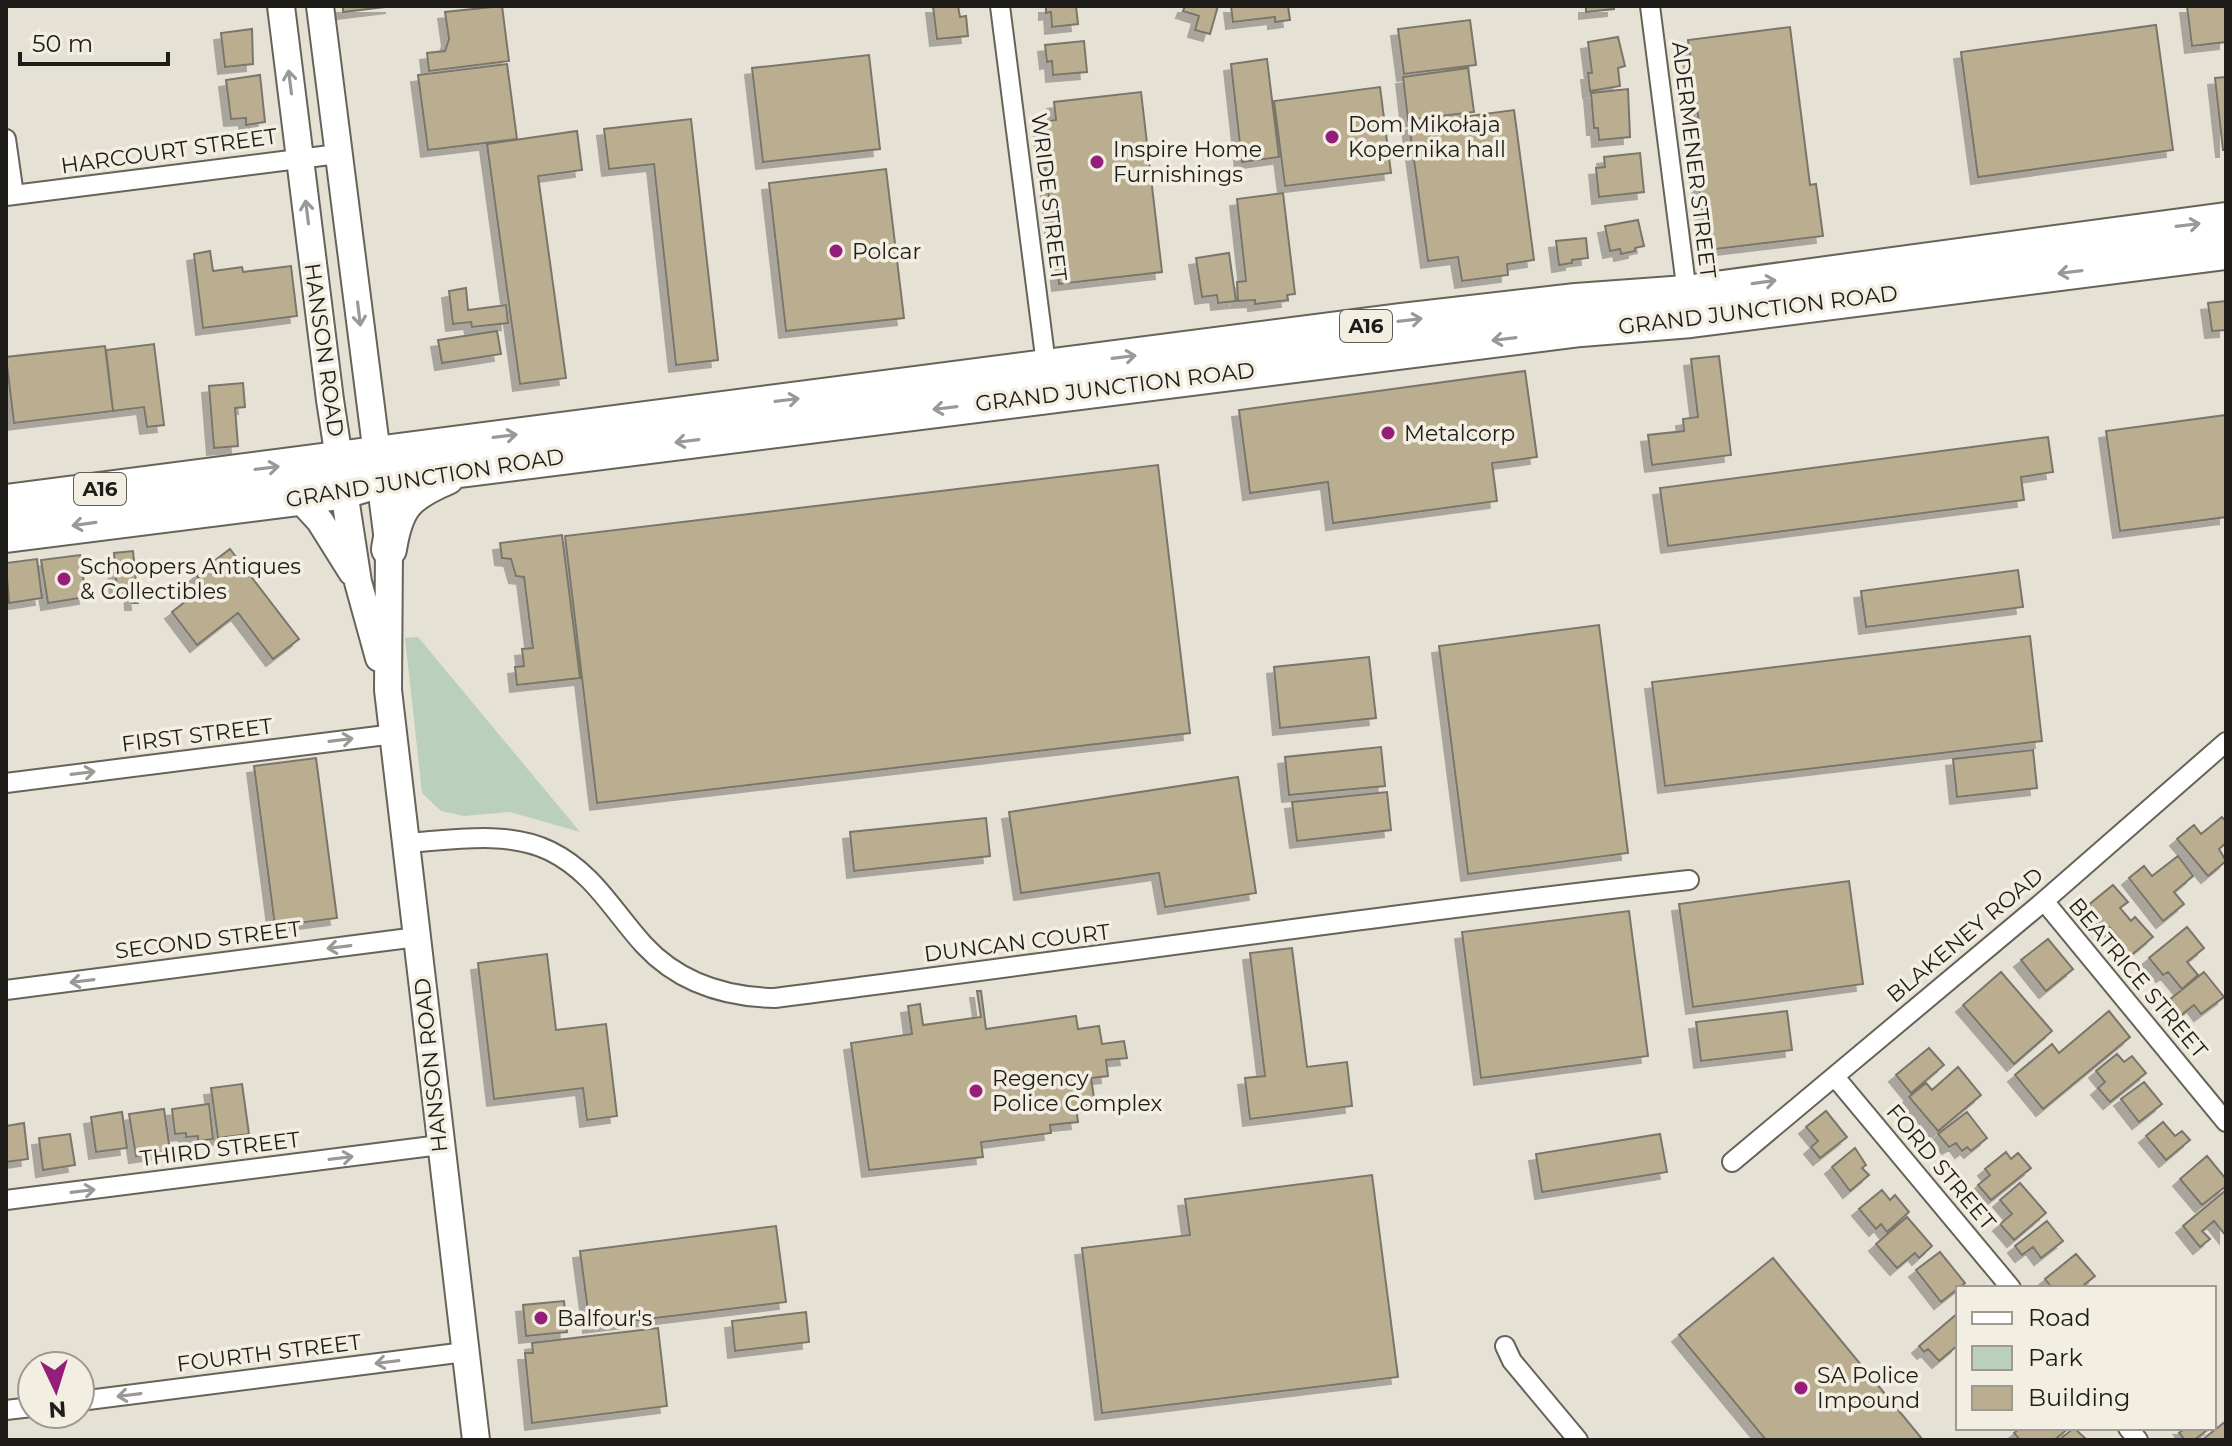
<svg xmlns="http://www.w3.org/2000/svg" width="2232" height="1446" viewBox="0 0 2232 1446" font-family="Montserrat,sans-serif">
<defs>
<filter id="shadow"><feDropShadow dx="-7" dy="7" stdDeviation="0" flood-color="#0004"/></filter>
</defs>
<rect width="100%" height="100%" fill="#e6e1d5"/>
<path fill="#bbd0bc" d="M418,637L580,832L510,812L464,816L441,811L422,793L405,638Z"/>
<path fill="#bbae90" stroke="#7a766b" stroke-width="2" filter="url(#shadow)" d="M343,6H393L343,12Z
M502,6L509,61L429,71L427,53L445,51L449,39L445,12Z
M933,6H958L960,17L966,16L968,36L937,39Z
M1046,6H1076L1078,24L1052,27L1051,12L1046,13Z
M1185,6H1218L1210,34L1195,30L1199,16L1183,11Z
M1231,6H1288L1290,20L1275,22V17L1233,22Z
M1586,6H1614V9L1586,12Z
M2187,6H2226V42L2192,46Z
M1470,20L1476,65L1404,74L1398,29Z
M2156,25L2173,150L1978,177L1961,52Z
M1790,27L1810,185L1816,184L1823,236L1707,250L1694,147L1702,146L1688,40Z
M252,29L253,64L225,67L221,33Z
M1618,37L1625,66L1618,68L1620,86L1590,91L1588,73H1592L1588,42Z
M1084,41L1087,72L1053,75L1052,61L1047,62L1045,45Z
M869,55L880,149L763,162L752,68Z
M1267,59L1279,157L1242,162L1231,64Z
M507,64L517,139L428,150L418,75Z
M1468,68L1474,112L1408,120L1403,77Z
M260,75L265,122L246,125V118L231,119L226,80Z
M2226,77V150H2223L2215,78Z
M1380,87L1391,173L1285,186L1274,101Z
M1628,89L1630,137L1599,140L1598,128H1594L1591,93Z
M1141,92L1162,272L1059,284L1040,122L1056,120L1054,102Z
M1514,110L1534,260L1507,264L1508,275L1462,281L1458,257L1428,261L1409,124Z
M691,119L718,360L676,365L654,164L609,169L604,129Z
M577,131L582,170L538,176L566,378L520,384L487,144Z
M1640,153L1644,192L1599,197L1596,168L1605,167L1604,157Z
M886,169L904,318L786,331L769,183Z
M1283,193L1295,294L1287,295L1288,300L1255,304V300L1238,301L1237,282L1246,281L1237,199Z
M1638,220L1644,246L1635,248V251L1621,254L1620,249L1610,251L1605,226Z
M1586,238L1588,258L1572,260V263L1559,265L1556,241Z
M210,251L213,271L242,267L243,272L291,266L297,316L203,328L194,254Z
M1229,253L1236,301L1218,303L1217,295L1202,297L1196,258Z
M466,288L468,310L506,305L508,323L472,327L471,322L453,324L449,291Z
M2226,301V330L2212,331L2208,303Z
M497,331L501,354L442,363L438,340Z
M154,344L164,425L147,427L144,407L113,411L106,350Z
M105,346L113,411L14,423L6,357Z
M1719,356L1731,455L1652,465L1648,435L1684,431L1683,419L1698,417L1691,359Z
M1525,371L1537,457L1492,463L1497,501L1333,523L1328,482L1250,493L1239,410Z
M243,383L245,407L235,408L238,446L214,448L209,386Z
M2226,415V517L2120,531L2106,431Z
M2048,437L2053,472L2021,477L2024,500L1668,546L1660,488Z
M1158,465L1190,733L597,803L565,536Z
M562,535L580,678L517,685L515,667L524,666L522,649L533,648L524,577L516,576L511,559L502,558L500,543Z
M230,549L299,639L273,659L238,613L197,645L172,612L205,586L196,575Z
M133,551L138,603H132L131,589L117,590L114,553Z
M80,555L86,597L48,603L41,560Z
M37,559L42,598L9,603L6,563Z
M2018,570L2023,607L1866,627L1861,591Z
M1599,625L1628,853L1468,874L1439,646Z
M2030,636L2042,741L1665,786L1652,682Z
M1369,657L1376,718L1280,728L1274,667Z
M1381,747L1385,786L1289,795L1285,757Z
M2033,750L2037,788L1957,797L1953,759Z
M316,758L337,918L275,926L254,766Z
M1238,777L1256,893L1165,907L1159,873L1021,893L1009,812Z
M1387,792L1391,830L1297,841L1292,802Z
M2222,817L2226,822V843L2219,849L2226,861L2208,876L2177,839L2194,825L2201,834Z
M986,818L990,856L854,871L850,832Z
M2178,856L2193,876L2174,892L2184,904L2163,921L2129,878L2144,866L2152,876Z
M1849,881L1863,984L1693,1007L1679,904Z
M2113,885L2128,902L2120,908L2131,921L2135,917L2153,937L2129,957L2117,943L2120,940L2106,923L2103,927L2086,907Z
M1629,911L1648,1056L1481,1078L1462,932Z
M2187,927L2204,948L2187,962L2198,975L2182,989L2168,972L2163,975L2149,958Z
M2048,939L2073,969L2046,991L2021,960Z
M1292,948L1307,1067L1347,1062L1352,1106L1250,1119L1245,1078L1265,1076L1250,953Z
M547,954L556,1030L606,1024L617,1116L587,1120L583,1088L494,1099L478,963Z
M2001,972L2052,1031L2014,1064L1963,1005Z
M2204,972L2224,997L2201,1014L2194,1005L2180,1016L2168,1001Z
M977,991H981L986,1029L1076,1016L1078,1029L1099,1026L1102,1044L1124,1041L1127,1058L1106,1060L1108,1076L1091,1078L1095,1104L1076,1107L1078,1122L1050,1125L1051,1133L981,1142L983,1157L869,1170L851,1043L912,1034L908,1006L920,1004L923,1025L981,1017Z
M1787,1011L1792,1050L1701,1061L1696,1022Z
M2109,1011L2130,1037L2043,1109L2015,1075L2052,1044L2059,1053Z
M1929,1048L1944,1065L1911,1093L1896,1075Z
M2117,1054L2124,1062L2132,1056L2146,1073L2110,1102L2098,1088L2105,1082L2096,1071Z
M1958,1067L1981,1095L1938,1131L1909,1097L1926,1083L1932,1090Z
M2144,1082L2162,1104L2139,1122L2121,1099Z
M242,1084L249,1134L218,1138L211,1088Z
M209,1104L213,1139L198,1141V1136L186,1137V1133L175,1134L172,1109Z
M164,1109L170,1151L136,1156L129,1114Z
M1826,1111L1847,1137L1820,1158L1811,1147L1818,1141L1806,1127Z
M122,1112L127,1148L96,1152L91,1117Z
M1967,1112L1987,1138L1971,1151L1967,1147L1962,1151L1956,1143L1949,1147L1938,1134Z
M2163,1122L2175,1136L2182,1131L2190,1140L2166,1160L2146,1136Z
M24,1123L28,1159L6,1162V1126Z
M70,1134L75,1165L43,1170L39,1138Z
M1660,1134L1667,1172L1542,1192L1536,1154Z
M1855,1148L1866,1165L1862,1168L1869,1175L1850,1191L1832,1167Z
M2006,1152L2011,1159L2018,1153L2031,1168L1991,1200L1978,1185L1990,1175L1985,1169Z
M2207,1156L2226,1179V1186L2202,1205L2180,1179Z
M1372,1175L1398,1377L1102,1413L1082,1248L1190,1235L1185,1199Z
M2020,1183L2046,1213L2014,1240L2000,1224L2012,1214L2000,1200Z
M1882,1190L1890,1200L1895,1195L1909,1212L1887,1232L1881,1224L1876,1229L1859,1209Z
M2226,1190V1236L2214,1221L2202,1231L2210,1239L2200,1247L2183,1226Z
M1907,1217L1932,1246L1919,1258L1915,1253L1897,1268L1876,1244Z
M2047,1221L2063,1241L2041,1258L2033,1247L2022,1255L2015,1246Z
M776,1226L786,1302L590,1326L580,1251Z
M1940,1252L1965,1283L1941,1302L1916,1270Z
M2076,1254L2095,1276L2080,1288H2052L2045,1279Z
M1773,1258L1923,1440H1766L1679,1335Z
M564,1301L567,1332L526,1336L523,1305Z
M806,1312L809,1342L735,1351L732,1321Z
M1958,1313V1345L1939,1361L1928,1349L1924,1352L1919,1346Z
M658,1328L667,1406L532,1423L525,1353H533L532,1343Z
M2226,1421V1440H2202Z
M2020,1428H2069L2054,1440H2020L2014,1433Z
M2074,1428L2087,1440H2059Z
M2181,1428H2210L2194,1440H2185L2179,1433L2183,1430Z"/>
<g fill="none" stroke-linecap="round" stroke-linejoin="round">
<defs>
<path id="street" d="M1000,6L1047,372
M1650,6L1688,301
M6,139L14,195
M6,196L338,154
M6,783L394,734
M406,843C452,840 507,830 550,851C593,872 613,911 644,945C679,983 725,997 775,998C1080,959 1384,914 1689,880
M2044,901L2226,1122
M6,990L417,937
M1835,1077L2011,1288
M1732,1162L2044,901L2226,742
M6,1200L440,1145
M1505,1346L1512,1361L1578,1440
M80,1401L465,1352
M6,1410L32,1407
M2128,1428L2138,1440"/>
<path id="secondary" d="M281,6L330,400L358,582L379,658
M320,6L389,549L388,690L476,1440
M299,498L320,521L352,572"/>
<path id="highway" d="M6,502L1400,321L1576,301L1686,293L2226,220
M6,535L299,498L344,491L380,480L1581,329L1691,320L2226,252
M389,549C396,505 407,494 447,477"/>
</defs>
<use href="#street" stroke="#676358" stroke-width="22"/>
<use href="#secondary" stroke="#676358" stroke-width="30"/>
<use href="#highway" stroke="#676358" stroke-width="38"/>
<use href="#street" stroke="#fff" stroke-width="18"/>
<use href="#secondary" stroke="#fff" stroke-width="26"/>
<use href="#highway" stroke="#fff" stroke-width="34"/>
</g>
<defs><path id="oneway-shaft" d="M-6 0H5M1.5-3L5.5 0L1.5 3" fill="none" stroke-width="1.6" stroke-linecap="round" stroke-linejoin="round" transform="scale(2)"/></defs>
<g stroke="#9a9998">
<use href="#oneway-shaft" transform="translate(290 82) rotate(-97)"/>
<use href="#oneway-shaft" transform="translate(307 212) rotate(-97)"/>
<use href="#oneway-shaft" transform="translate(2188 225) rotate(-7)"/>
<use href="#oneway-shaft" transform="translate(2070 272) rotate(173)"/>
<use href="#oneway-shaft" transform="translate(1764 282) rotate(-8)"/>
<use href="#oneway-shaft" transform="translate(359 314) rotate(83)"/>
<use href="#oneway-shaft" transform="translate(1410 320) rotate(-7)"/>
<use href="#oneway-shaft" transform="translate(1504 339) rotate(173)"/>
<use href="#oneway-shaft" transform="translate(1124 357) rotate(-7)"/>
<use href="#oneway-shaft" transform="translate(787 400) rotate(-7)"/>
<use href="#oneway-shaft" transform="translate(945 408) rotate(173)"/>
<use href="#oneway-shaft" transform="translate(505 436) rotate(-7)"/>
<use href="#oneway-shaft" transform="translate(687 441) rotate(173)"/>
<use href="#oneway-shaft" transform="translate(267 468) rotate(-7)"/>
<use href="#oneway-shaft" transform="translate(84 524) rotate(172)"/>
<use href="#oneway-shaft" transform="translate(341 740) rotate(-7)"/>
<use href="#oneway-shaft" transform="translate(83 773) rotate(-7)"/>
<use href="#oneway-shaft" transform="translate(339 947) rotate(173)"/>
<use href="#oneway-shaft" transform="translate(82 981) rotate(173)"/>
<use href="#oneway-shaft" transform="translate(341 1158) rotate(-7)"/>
<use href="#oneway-shaft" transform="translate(83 1191) rotate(-7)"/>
<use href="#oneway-shaft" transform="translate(387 1362) rotate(173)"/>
<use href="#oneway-shaft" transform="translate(129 1395) rotate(173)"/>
</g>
<g fill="#951e7a" stroke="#f3eee2" stroke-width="3">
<circle cx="1332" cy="137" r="8"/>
<circle cx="1097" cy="162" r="8"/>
<circle cx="836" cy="251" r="8"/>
<circle cx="1388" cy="433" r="8"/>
<circle cx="64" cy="579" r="8"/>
<circle cx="976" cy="1091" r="8"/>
<circle cx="541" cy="1318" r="8"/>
<circle cx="1801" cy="1388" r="8"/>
</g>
<g text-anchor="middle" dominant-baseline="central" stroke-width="7" stroke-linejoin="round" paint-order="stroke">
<g fill="#f3eee2" stroke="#5f5c55" stroke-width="2">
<rect x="1340" y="310" width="52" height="32" rx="6"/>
<rect x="74" y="473" width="52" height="32" rx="6"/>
</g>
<g font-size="20" font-weight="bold" fill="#1f1d19">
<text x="1366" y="326">A16</text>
<text x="100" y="489">A16</text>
</g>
<g font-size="22" fill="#1f1d19" stroke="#f3eee2" text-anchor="start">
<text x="1348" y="124">Dom Mikołaja<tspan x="1348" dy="25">Kopernika hall</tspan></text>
<text x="1113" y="149">Inspire Home<tspan x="1113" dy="25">Furnishings</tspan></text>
<text x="852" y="251">Polcar</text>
<text x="1404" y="433">Metalcorp</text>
<text x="80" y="566">Schoopers Antiques<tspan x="80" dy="25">&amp; Collectibles</tspan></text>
<text x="992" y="1078">Regency<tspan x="992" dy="25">Police Complex</tspan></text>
<text x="557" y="1318">Balfour's</text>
<text x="1817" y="1375">SA Police<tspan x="1817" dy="25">Impound</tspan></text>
</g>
<g font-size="22" fill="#1f1d19" stroke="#f3eee2">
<text transform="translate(169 151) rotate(-8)">HARCOURT STREET</text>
<text transform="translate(1694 160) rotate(83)">ADERMENER STREET</text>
<text transform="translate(1049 197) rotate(83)">WRIDE STREET</text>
<text transform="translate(1758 310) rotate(-7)">GRAND JUNCTION ROAD</text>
<text transform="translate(324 350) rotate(82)">HANSON ROAD</text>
<text transform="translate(1115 387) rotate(-7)">GRAND JUNCTION ROAD</text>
<text transform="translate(425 478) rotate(-9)">GRAND JUNCTION ROAD</text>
<text transform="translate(197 735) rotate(-7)">FIRST STREET</text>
<text transform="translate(1965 935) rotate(-40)">BLAKENEY ROAD</text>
<text transform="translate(208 940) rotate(-7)">SECOND STREET</text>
<text transform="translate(1017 943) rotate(-7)">DUNCAN COURT</text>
<text transform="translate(2138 978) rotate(50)">BEATRICE STREET</text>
<text transform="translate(431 1065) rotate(-96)">HANSON ROAD</text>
<text transform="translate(220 1149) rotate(-7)">THIRD STREET</text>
<text transform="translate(1941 1167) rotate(50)">FORD STREET</text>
<text transform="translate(269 1353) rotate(-7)">FOURTH STREET</text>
</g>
</g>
<rect width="2232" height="1446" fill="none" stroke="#1f1d19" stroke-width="16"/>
<rect x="1956" y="1286" width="260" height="144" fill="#f3eee2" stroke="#9e9a92" stroke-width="2"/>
<rect x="1972" y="1312" width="40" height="12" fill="#ffffff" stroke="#9e9a92" stroke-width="2"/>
<text x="2028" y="1326" font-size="24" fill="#1f1d19">Road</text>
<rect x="1972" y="1346" width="40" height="24" fill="#bbd0bc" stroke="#9e9a92" stroke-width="2"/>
<text x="2028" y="1366" font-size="24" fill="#1f1d19">Park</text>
<rect x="1972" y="1386" width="40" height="24" fill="#bbae90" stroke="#9e9a92" stroke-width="2"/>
<text x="2028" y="1406" font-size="24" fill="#1f1d19">Building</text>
<g transform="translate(56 1390) rotate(176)"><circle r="38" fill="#f3eee2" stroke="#9e9a92" stroke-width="2"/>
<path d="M0-6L14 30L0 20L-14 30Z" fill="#951e7a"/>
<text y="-12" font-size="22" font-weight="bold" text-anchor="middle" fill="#1f1d19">N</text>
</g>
<path d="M20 52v12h148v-12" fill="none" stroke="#1f1d19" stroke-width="4"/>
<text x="32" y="52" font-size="24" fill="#1f1d19" stroke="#f3eee2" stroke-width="6" paint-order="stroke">50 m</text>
</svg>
